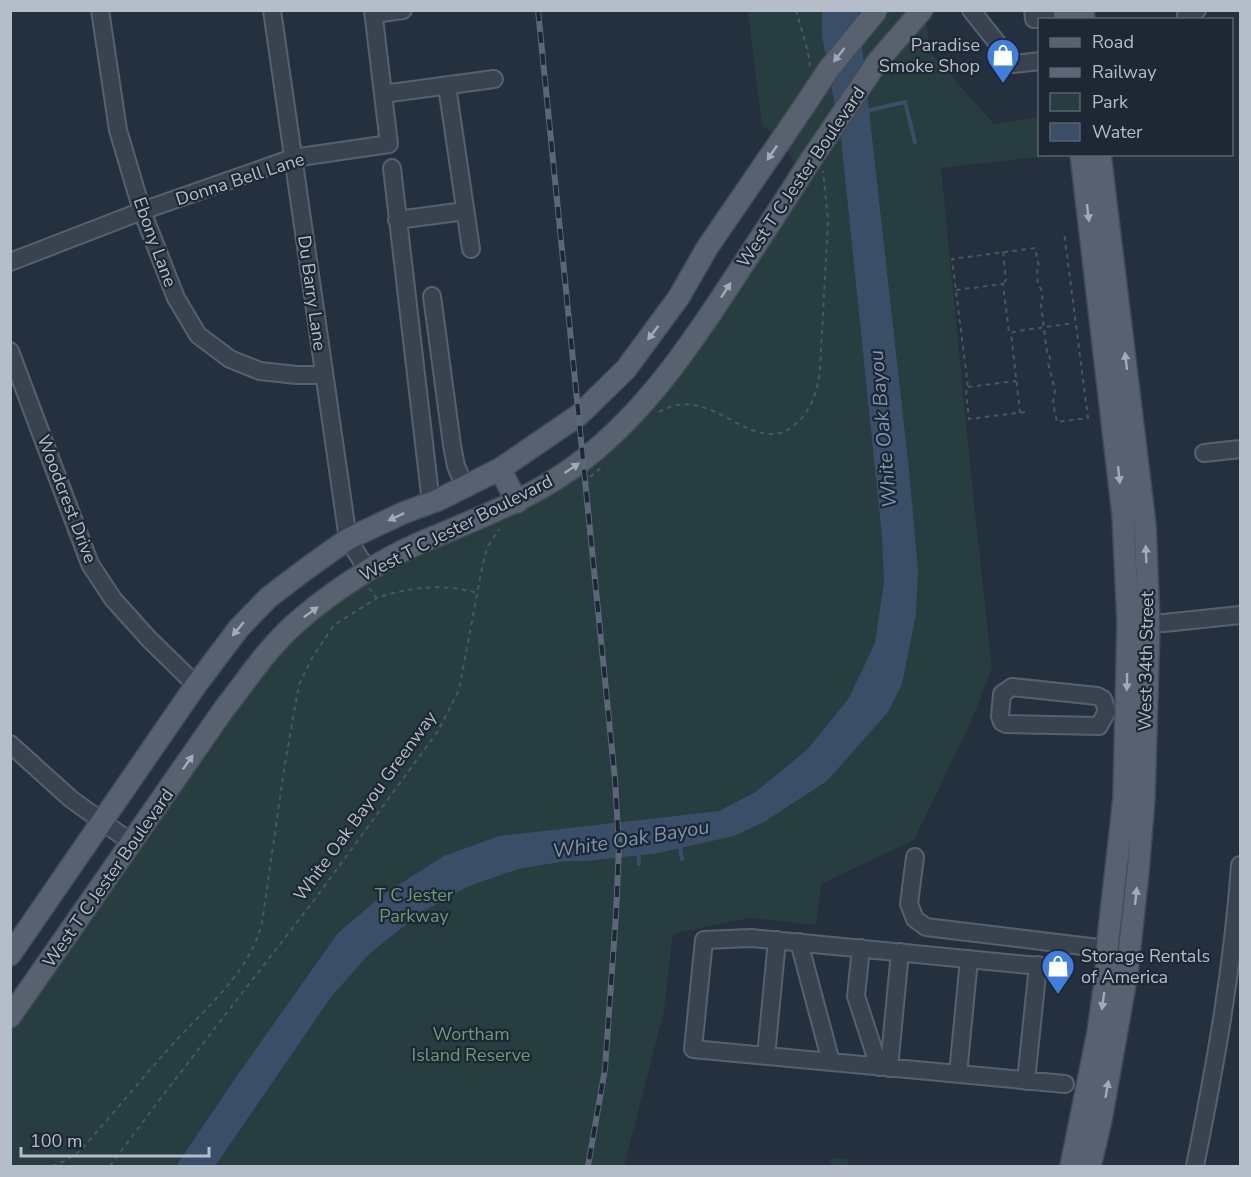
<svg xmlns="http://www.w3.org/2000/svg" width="1251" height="1177" viewBox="0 0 1251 1177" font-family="'Nunito Sans',sans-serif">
<rect width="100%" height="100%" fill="#25303f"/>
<path fill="#273d40" d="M748,11H925L930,52L994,124L1039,117L1040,154L1055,155L941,168L973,494L992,669L970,724L914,840L821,884L816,925L749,918L680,932L674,935L672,940L664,1011L624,1166H11V1030L264,668L313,620L390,566L520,508L688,361L807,187L778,132L773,133L762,126Z
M831,1158L847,1159L849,1166H830Z"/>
<path fill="#3a4e68" d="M822,11H858L909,470L918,570L916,614L902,684L888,712L827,781L764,822L734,836L658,853L587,861H566L518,869L469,886L422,912L369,954L331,997L215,1166H176L239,1073L338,933L384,894L444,856L499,836L719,811L754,793L807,750L849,698L875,643L884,582L882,536L841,138L822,36Z"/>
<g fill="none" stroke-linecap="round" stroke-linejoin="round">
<path stroke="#3a4e68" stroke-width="4" d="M866,111L905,102L915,142
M680,845L682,859
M638,850L639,864"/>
<defs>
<path id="minor" d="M100,10L118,130L142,211L176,298L198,335L230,359L260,371L297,375H324
M272,10L348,539L368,571
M373,10L383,94
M971,10L1014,64L1040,61
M1033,10L1034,19L1064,17
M374,14L403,10
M1186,15L1197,10
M447,86L471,249
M392,168L431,503
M397,220L465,211
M10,262L142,211L293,158L389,144L383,94L494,79
M432,296L452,445L456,466L465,487
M10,351L90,564L113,599L149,639L196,685
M1204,453L1240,449
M1137,623H1164L1240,615
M1012,687L1097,696L1103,699L1107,711L1099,726L1006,724L1002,722L1000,716L1002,694Z
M10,744L71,799L132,843
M915,857L909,904L915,919L926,927L1107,949
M799,942L831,1062
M861,948L856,996L879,1067
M1060,968L751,938L704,940L693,1049L1065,1084
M766,1056L777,940
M889,1068L900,952
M958,1074L969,959
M1026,1081L1038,965
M1195,1166C1215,1067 1233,967 1240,865"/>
<path id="major" d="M1064,10L1065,20
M1083,10L1084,20
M878,61L922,10
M500,469L517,502
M10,955L196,685L239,628L269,597L306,569L348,539L403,513L438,500L500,469L579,415L626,369L679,297L707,248L805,105
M10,1017L224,709C247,680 268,647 297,622C331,592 380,560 422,542C478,518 535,498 583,460C646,411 690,346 733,280C760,239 786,199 812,158
M1071,1166L1098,1032L1106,975L1107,949L1124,798L1128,623L1123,515L1081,154
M1090,1166L1101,1120L1127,973L1138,872L1144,798L1149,623L1145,525L1100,154"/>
</defs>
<use href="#minor" stroke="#57606d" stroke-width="20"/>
<use href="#major" stroke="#424b58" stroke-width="24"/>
<path stroke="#455a5d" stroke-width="2" stroke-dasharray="4.5 4.5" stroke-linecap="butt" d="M796,10L808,52L810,67
M1003,252L1006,280L1003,284
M956,290L1003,284L1009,332L1011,333
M968,387L1016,381
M659,412C715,379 755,467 800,420C813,406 818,388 820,369L828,221L823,171
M1025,412L969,419L966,392L968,387L952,259L1035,248L1039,267L1037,271L1038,285L1041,289L1043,302L1041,305L1047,352H1049L1050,360L1048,363L1055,390L1053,403L1057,422L1088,418L1064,232
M1020,413L1011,333L1017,331L1074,323
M590,477L601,468
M369,588L377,598C409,587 444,583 477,593
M52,1166L65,1161L80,1151C110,1117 140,1081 170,1047C204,1009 249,974 262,923L285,763L299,685L312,658L334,625L377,598
M110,1166L160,1099L315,899L438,731L459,690L482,568L487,548L499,529"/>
<use href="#minor" stroke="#39424f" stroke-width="16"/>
<use href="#major" stroke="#57616f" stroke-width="21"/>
<defs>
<path id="rail" d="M538,10L615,780L619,847L616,914L605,1069L588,1166"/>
</defs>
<use href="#rail" stroke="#5b6676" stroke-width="6"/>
<use href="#rail" stroke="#1e2734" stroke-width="4" stroke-dasharray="11" stroke-linecap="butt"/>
<defs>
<path id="major-bridge" d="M805,105L828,70L877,10
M812,158L878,61"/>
</defs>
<use href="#major-bridge" stroke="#424b58" stroke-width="24" stroke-linecap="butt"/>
<use href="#major-bridge" stroke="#57616f" stroke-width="21"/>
</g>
<defs><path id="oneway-solid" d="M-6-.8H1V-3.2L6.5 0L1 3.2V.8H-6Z" transform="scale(1.5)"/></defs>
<g fill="#a2abb8">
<use href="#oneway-solid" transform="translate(839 55) rotate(128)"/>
<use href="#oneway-solid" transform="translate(772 153) rotate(124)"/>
<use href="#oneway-solid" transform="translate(1088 213) rotate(83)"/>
<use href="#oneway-solid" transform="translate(726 290) rotate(-57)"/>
<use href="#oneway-solid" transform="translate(653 333) rotate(127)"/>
<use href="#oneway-solid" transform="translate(1126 361) rotate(-97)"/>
<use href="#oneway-solid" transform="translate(572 468) rotate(-34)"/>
<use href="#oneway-solid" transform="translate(1119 475) rotate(84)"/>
<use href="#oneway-solid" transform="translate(396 517) rotate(155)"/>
<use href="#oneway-solid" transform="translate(1146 554) rotate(-92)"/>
<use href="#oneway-solid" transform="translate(311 612) rotate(-36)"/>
<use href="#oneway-solid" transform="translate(238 629) rotate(130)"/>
<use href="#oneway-solid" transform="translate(1127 682) rotate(91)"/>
<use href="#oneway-solid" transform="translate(188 762) rotate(-55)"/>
<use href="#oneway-solid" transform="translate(1136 896) rotate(-84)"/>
<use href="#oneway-solid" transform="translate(1103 1001) rotate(98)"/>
<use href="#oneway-solid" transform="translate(1107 1089) rotate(-80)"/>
</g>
<defs>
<symbol id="shop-pin" viewBox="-11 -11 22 30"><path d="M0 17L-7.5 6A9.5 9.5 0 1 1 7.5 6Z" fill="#3f7fe0" stroke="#1e2734"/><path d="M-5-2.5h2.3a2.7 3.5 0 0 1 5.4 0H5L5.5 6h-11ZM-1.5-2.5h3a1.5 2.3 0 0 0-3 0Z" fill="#fff"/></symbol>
</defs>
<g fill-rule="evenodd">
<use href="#shop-pin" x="984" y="36" width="38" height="52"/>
<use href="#shop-pin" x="1039" y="947" width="38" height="52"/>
</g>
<g text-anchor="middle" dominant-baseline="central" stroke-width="4.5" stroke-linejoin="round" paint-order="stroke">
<g font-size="18" fill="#b5bdca" stroke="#1e2734" text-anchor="end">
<text x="980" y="45">Paradise<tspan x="980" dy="21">Smoke Shop</tspan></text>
<text x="1081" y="956" text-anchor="start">Storage Rentals<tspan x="1081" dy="21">of America</tspan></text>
</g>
<g font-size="18" fill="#b5bdca" stroke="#1e2734">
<text transform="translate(801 177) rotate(-56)">West T C Jester Boulevard</text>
<text transform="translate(240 179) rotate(-18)">Donna Bell Lane</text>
<text transform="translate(155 242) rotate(70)">Ebony Lane</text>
<text transform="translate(312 293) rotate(82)">Du Barry Lane</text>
<text transform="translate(67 499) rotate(69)">Woodcrest Drive</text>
<text transform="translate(456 528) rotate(-27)">West T C Jester Boulevard</text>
<text transform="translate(1146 661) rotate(-89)">West 34th Street</text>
<text transform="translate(365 806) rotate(-54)">White Oak Bayou Greenway</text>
<text transform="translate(108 878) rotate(-55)">West T C Jester Boulevard</text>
</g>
<g font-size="18" fill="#6c9b76" stroke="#1e2734">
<text x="414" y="895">T C Jester<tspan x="414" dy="21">Parkway</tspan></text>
<text x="471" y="1034">Wortham<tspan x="471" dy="21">Island Reserve</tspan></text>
</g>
<g font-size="20" font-style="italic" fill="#7c94b2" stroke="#1e2734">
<text transform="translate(883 429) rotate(-95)">White Oak Bayou</text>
<text transform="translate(631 839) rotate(-9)">White Oak Bayou</text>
</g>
</g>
<rect width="1251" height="1177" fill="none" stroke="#b5bdca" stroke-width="24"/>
<rect x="1038" y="18" width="195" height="138" fill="#1e2734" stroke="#5a6370" stroke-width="1.5"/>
<rect x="1050" y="38" width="30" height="9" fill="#57616f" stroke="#5a6370" stroke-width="1.5"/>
<text x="1092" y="48" font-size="18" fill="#b5bdca">Road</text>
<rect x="1050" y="68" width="30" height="9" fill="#5b6676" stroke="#5a6370" stroke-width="1.5"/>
<text x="1092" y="78" font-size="18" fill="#b5bdca">Railway</text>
<rect x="1050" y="93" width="30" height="18" fill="#273d40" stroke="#5a6370" stroke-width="1.5"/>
<text x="1092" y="108" font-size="18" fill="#b5bdca">Park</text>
<rect x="1050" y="123" width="30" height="18" fill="#3a4e68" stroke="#5a6370" stroke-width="1.5"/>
<text x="1092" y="138" font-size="18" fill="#b5bdca">Water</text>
<path d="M21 1147v9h188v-9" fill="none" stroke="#b5bdca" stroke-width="3"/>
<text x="30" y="1147" font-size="18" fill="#b5bdca" stroke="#1e2734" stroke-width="4.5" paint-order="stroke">100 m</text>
</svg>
